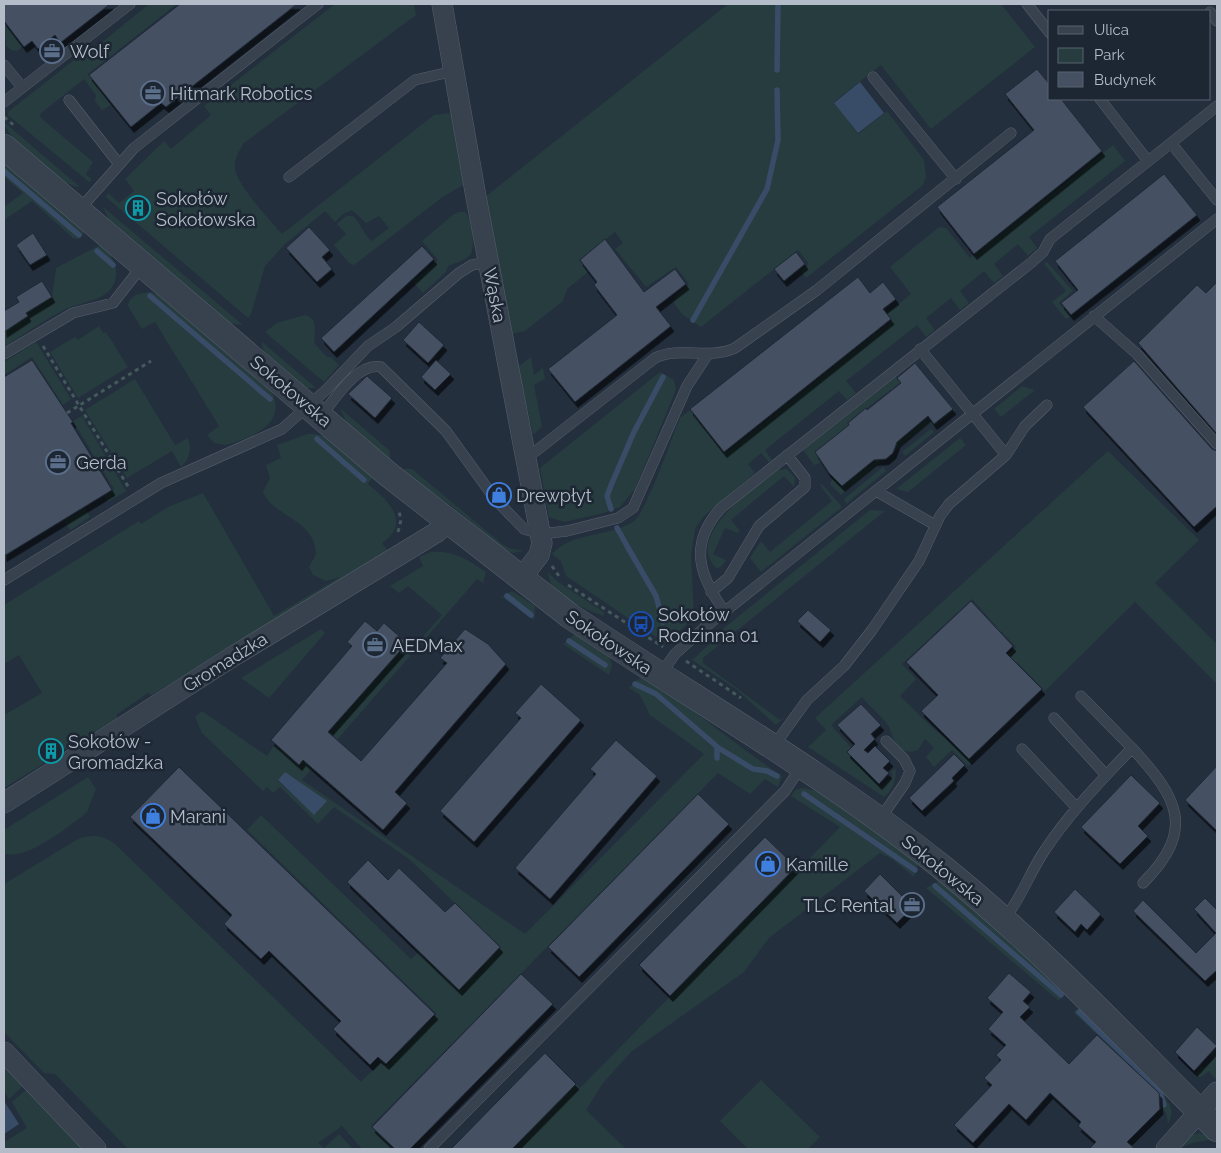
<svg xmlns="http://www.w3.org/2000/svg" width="1221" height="1153" viewBox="0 0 1221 1153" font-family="Raleway,sans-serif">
<defs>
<filter id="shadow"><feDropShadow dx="3" dy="5.5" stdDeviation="0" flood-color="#0009"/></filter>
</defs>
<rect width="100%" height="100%" fill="#242f3e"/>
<path fill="#263c3f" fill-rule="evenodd" d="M149,4H177L88,74L111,105L102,110L95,101L96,95L84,79L40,114L41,118L93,162L86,174L92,180L89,182L8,115L9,111L74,60L79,61Z
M335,4H414L416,15L244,143C239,151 234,159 235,168C235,183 271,221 282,234L434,115L451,113L465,184L444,196L354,265L349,263L334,245L346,234L337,224L346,216H353C361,223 363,234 372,241L389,228L379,216L366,223L352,210L343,214L335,222L325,211L284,245L265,266L251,314L248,318L106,197L108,193L119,203L134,191L125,179L164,141L171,149L211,115L204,106ZM136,200L145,208L137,218L127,209Z
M728,4H1001L1035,47L931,129L881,65L834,102L858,134L887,111L924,160L926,176L923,185L806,278L801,271L809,264L798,250L701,327L682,314L673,302L676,295L689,284L676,267L646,287L615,249L623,243L615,232L579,260L588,272L567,289L563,301L525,331L510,334L485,197Z
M4,23L22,47L17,51L11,50L6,46Z
M4,122L80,187C61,187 7,140 4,122Z
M1113,145L1125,161L1029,237L1037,248L1028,256L1018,244L994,264L1003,276L994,283L984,271L960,291L969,303L960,310L951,298L926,318L935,330L926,337L917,325L846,381L856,393L847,400L839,391L765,450L772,460L769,462L761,453L748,464L755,473L703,517L695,529L691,556L694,613L689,622L668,642L665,643L646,630L648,626L637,618L634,622L566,576L561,561L552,554C571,532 608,537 633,522C646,513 672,437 680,418L690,410L724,454L892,320L887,313L911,294L890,267L939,227L946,228L970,258Z
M4,161L84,229L83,235L78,239L73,238L32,201L4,220V207L23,193L4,177Z
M102,206L243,325L227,323L110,221Z
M460,212H465C472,219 476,248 470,255C465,261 455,263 448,266L446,272L423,293L413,282L438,260L422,241L454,214Z
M102,244C120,262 124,288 96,299C86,303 76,304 66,309C45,319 24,335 4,347V332L28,316L26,313L52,297L56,268Z
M1047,262L1073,291L1059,303L1070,317L1066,319L1052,302L1066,291L1044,264Z
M150,292L160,295L268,386C292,421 254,438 225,445L214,443L207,435L219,426L155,322L142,329L128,306C130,294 140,293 150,292Z
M305,315C321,320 312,333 315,344L327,357H331L339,365L324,382L265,332L277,323Z
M99,326L103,333L106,332L128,367L78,398L50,352L75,337L78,340Z
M261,341L316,388H303L265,356Z
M36,342L71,399L63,405L32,357L4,375V362Z
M531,357L534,375L543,368L545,379L534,385L542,427L533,435L518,367Z
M914,361L896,377L900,383L847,423L849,425L815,452L823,462L814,465L803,450Z
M660,372L674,380L676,390L635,489L620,507L604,513L564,522L549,517L540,468Z
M135,379L175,445L188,438C192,449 190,459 181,467L172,451L127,478L85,410Z
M1022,386L1035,390L1001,417L994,409Z
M943,396L955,410L934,427L930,423L894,452L895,445L928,417L934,425L953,410Z
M340,408L390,451V461L348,426Z
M82,416L126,491L108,502L104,496L114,489L73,421Z
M931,429L934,432L905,456L902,452Z
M308,434C334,432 356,460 374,476L368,484C386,499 413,522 382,543L388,551L152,695L148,693L116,715L118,718L67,749L61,748L56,741L40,751L44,758L43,764L4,788V715L42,693L19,655L6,663L4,659V605L139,521L141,524L168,507L203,493L274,616L340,577L326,581L313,575L309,567L316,554C316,519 269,515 263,491L270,478L266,465L281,458L277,445Z
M960,438L966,445L908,492L896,489Z
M1108,451L1199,540L1155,583L1217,644V684L1135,602L1045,691L1017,662L957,719L949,710L1016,647L1001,631L938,691L933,687L997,627L972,599L902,664L916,679L900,696L934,729L958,748L960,747L973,761L968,766L952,750L934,767L926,757L934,748L925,739L918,750C900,757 893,739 889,727C886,720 867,704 862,697L831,725L856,753H867L857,763L881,787L893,775L891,772L895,768C898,778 892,791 884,797L808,747L826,730L815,718Z
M877,459L884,460L841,495L830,484L834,476L843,486Z
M883,467L886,471L846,504L844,499Z
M405,469H412L502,544L509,548L523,551L513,553L505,550L453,507L402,471Z
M787,469L795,478L794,487L784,476L731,520L740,531L738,533L725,528L713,554L726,560L721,567L716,568C683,535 756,487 777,470Z
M822,484L842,507L761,572L750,558L761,541L770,552L832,501L820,485Z
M85,508L90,517L70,530L64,521Z
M870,510L885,511L703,658V663L780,720L786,716L776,725L736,689L692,660L714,640L713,637Z
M431,552C454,550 468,560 486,572L483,583L477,579L471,586L302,780L525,934L704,754L650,715L640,695L629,688L637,680L643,677C692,707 734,744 782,776L778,787L765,779L750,794L718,773L371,1126L394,1149H362L342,1126L318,1143L324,1148L339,1134L353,1149H128L55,1074L44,1073L4,1032V884L78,839C93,834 102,835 115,844L361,1082L381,1062L386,1066L437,1014L247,830L261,815L411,959L419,952L459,990L501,947L409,859L334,807L318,824L280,787L273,793L267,787L263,791L202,733L195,717L202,711L267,756L275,744L299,765L407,643L413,648L442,615L408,586L399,593L390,586L423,566L419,557ZM285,772L314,814L278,781Z
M548,572L558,582L605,613L603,616C582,606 550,600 548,572Z
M512,591L535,606L534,620L502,597Z
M321,629L325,633L269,698L241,678Z
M576,633L609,655L612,665L609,675L563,644Z
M88,777L96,789L87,812L80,818C63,830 24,862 4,853V830Z
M802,788L820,791L919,860L914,877L892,859L880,853L769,938L744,972L631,1052L603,1083L586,1110L626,1149H513L576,1084L580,1088L805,859L808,860L840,827L791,796L795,790Z
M943,879L1065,990L1059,1001L926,888Z
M1082,1007L1168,1093L1164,1097C1172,1106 1174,1113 1168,1124L1166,1112L1160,1109V1093L1073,1012Z
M1217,1047V1076L1215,1079L1209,1071L1201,1077L1194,1076L1202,1066L1205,1068L1214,1058L1210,1054Z
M5,1068L25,1084L9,1099L4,1091Z
M761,1080L820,1137L808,1149H748L720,1121Z
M28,1088L88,1149H4V1142L27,1128L12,1102Z
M1199,1133L1208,1135L1214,1139L1192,1143L1177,1149L1192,1135Z"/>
<path fill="#394c67" d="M860,82L884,113L858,133L834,103Z
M285,772L327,801L314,815L278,780Z
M4,1101L19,1124L4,1134Z"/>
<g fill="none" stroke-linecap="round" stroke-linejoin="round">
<path stroke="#394c67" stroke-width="5.5" d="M777,70L778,4
M4,171L79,235
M97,251L113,265
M150,296L270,399
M693,320L767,189L778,140L777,90
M317,439L364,480
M611,509L607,496L612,483L634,432L663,377
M617,528L626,544
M627,546L656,596L663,622
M507,596L531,615
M569,641L605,665
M635,684L656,694L714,744L717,747V758
M717,747L753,769L767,771L777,776
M804,794L915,870
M935,886L1061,995
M1079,1012L1159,1089L1164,1105"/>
</g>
<path fill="#455162" stroke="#1f2835" filter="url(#shadow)" d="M4,4H110L60,43L55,35L38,49L32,41L24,47L4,21Z
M180,4H297L166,107L161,103L131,127L89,75Z
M1037,69L1050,85V99H1061L1102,151L974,254L937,207L1034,130L1005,94Z
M1164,174L1197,215L1071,315L1061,303L1078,290L1055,261Z
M309,227L330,250L322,257L332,269L317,282L286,248Z
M33,233L47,255L30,265L16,245Z
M605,239L644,292L675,269L686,284L656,307L671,326L575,402L548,369L617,315L594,285L597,282L580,260Z
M422,246L434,259L334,352L321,338Z
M796,252L805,264L784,281L774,269Z
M858,277L870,293L883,282L896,299L883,309L891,319L724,452L690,409Z
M42,281L52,297L26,313L28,316L4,332V311L19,302L16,297Z
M1217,282V434L1138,343L1197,285L1206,293Z
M419,322L444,345L428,363L403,340Z
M32,360L67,413L73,422L71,423L112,490L4,556V377Z
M436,360L451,374L435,390L421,377Z
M1134,361L1212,449L1217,451V506L1194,527L1083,407Z
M915,363L953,409L934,424L928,416L897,442L893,453L886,459L874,460L842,486L829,473L815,452L849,425L848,423L866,408L867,410L901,383L897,378Z
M367,376L392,398L375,418L348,394Z
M971,601L1013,646L1006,653L1042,689L969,759L921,711L938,695L906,662Z
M808,610L831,630L820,642L797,621Z
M365,621L377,631L384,623L407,643L328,732L361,761L447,663L440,658L465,629L488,644L506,664L395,792L407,803L383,830L303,760L299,765L271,740L352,646L347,642Z
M541,684L581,720L474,842L440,811L521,718L515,713Z
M861,704L881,725L871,734L875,739L864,750L868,753L875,746L890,761L883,768L889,773L879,784L847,752L855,744L837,725Z
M616,740L657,776L550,899L515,868L596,774L590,769Z
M954,754L965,765L952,778L954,781L922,811L909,798Z
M1217,766V831L1185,800Z
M179,767L435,1014L386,1064L378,1057L370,1065L333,1029L341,1021L269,951L261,959L224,924L232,915L130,817Z
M1131,775L1160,803L1138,826L1148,836L1120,864L1081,827Z
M698,794L729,824L579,977L548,947Z
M765,837L796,867L670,996L639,965Z
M368,860L388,880L399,868L445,912L455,903L500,947L459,990L347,882Z
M880,874L913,907L897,923L864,891Z
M1075,889L1101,914L1087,930L1081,924L1075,932L1054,912Z
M1205,898L1217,910V970L1205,981L1133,911L1143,900L1196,953L1216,933L1194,909Z
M1009,973L1031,992L1023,1001L1030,1007L1020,1017L1069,1064L1097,1035L1159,1093L1160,1109L1127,1142L1135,1149H1089L1096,1142L1078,1126L1081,1122L1050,1093L1026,1120L1009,1104L973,1143L954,1125L992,1085L984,1078L1001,1060L996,1055L1006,1045L988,1029L1003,1012L987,998Z
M521,974L553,1004L410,1149H395L372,1127Z
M1197,1027L1217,1046L1194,1071L1175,1052Z
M545,1053L576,1084L512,1149H451Z"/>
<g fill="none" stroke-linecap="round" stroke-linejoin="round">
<defs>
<path id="service" d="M1027,4L1050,33
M1210,12L1217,21
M4,65L22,87
M873,77L956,179
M1100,99L1148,161
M69,100L119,164
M4,102L130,4
M1217,106L1171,143L1217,200
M289,177L415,80L454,71
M79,210L134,148L318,4
M1094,316L1137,354L1217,444
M920,349L1006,455
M4,354L73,313L113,303L142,266
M321,416C335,399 357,362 381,367L446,431L495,499L524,529L541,534L567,531L618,518L633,508L687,386L708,354
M526,454L536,451L655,358C680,346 709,360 735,348L817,290L1011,133
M876,491L935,525
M4,580L161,483L282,429L326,390L368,346L396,327L459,273L472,265L489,262
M711,592L728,578L759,526L805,487V478L787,455
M725,612C699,576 688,544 721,508L1032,262L1043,252L1050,239L1171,143
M660,675L675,654L704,628L1217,219
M1054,718L1106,775
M773,747L807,700L844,666L872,630L919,561L940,516L949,504L1006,455L1025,426L1047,405
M1132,748C1177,797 1197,829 1143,883
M1022,749L1076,807
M880,819L905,783L910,771L904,759L886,741
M1004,919C1022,898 1029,873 1045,850C1070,812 1101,781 1132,748L1081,696
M429,1149L785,791L801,767"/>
<path id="minor" d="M442,4L476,197L542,543L539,555L520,580
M4,803L232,657L437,532L448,522
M4,1052L96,1149
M1166,1149L1217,1092"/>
<path id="tertiary" d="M4,147L389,475L570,616C694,699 826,774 943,868C1041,947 1128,1040 1217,1129"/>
</defs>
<use href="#service" stroke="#565f6c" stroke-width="11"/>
<use href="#minor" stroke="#565f6c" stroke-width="21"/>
<use href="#tertiary" stroke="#565f6c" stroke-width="26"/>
<path stroke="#44595c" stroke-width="3" stroke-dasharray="4 4" stroke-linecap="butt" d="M4,117L16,127
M43,346L129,488
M67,413L151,361
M398,532L401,520L399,511
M552,566L561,579
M568,585L663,647
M686,661L741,698"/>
<use href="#service" stroke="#38414e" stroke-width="10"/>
<use href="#minor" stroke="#38414e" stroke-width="20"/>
<use href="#tertiary" stroke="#38414e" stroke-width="25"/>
</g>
<defs>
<symbol id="office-ring" viewBox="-11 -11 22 22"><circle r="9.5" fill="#1d2633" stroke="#5c6f8a" stroke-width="1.5"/><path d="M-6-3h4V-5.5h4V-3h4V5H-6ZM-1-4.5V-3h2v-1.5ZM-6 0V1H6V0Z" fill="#5c6f8a"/></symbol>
<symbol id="building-ring" viewBox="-11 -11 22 22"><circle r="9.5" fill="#1d2633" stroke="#0f9aa8" stroke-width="1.5"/><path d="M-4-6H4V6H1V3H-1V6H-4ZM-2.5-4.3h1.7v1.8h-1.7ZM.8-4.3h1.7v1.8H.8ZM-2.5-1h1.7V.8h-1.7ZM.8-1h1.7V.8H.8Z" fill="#0f9aa8"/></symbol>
<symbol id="shop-ring" viewBox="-11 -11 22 22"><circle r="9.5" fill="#1d2633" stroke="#3f7fe0" stroke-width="1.5"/><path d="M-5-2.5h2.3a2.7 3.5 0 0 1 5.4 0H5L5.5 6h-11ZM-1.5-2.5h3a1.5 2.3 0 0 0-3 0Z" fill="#3f7fe0"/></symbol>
<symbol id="bus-ring" viewBox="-11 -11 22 22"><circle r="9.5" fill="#1d2633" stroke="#1a4fb4" stroke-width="1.5"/><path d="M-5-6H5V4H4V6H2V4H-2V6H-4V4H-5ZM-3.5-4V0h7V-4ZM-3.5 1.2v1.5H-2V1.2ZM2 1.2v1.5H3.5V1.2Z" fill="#1a4fb4"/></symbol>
</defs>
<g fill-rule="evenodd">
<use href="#office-ring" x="38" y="37" width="28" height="28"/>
<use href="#office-ring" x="139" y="79" width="28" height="28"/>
<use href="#building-ring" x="124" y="194" width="28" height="28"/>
<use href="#office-ring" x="44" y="448" width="28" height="28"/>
<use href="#shop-ring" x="485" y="481" width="28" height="28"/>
<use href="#bus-ring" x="627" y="610" width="28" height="28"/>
<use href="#office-ring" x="361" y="631" width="28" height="28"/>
<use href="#building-ring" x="37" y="737" width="28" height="28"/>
<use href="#shop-ring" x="139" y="802" width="28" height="28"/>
<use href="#shop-ring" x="754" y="850" width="28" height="28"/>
<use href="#office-ring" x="898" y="891" width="28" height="28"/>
</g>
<g text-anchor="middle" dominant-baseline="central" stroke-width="5" stroke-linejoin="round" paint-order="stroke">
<g font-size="18" fill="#b4bcc9" stroke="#1d2633" text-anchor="start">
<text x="70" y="51">Wolf</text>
<text x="170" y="93">Hitmark Robotics</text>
<text x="156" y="198">Sokołów<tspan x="156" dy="21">Sokołowska</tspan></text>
<text x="76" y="462">Gerda</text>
<text x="516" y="495">Drewpłyt</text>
<text x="658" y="614">Sokołów<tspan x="658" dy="21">Rodzinna 01</tspan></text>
<text x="392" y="645">AEDMax</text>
<text x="68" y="741">Sokołów -<tspan x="68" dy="21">Gromadzka</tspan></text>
<text x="170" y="816">Marani</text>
<text x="786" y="864">Kamille</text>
<text x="894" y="905" text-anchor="end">TLC Rental</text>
</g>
<g font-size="18" fill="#b4bcc9" stroke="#1d2633">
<text transform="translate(495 295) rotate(79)">Wąska</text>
<text transform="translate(291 391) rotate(40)">Sokołowska</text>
<text transform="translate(609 642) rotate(34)">Sokołowska</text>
<text transform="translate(225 662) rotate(-32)">Gromadzka</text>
<text transform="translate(943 870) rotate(39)">Sokołowska</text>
</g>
</g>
<rect width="1221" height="1153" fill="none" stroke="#b4bcc9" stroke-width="10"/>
<rect x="1048" y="10" width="162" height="90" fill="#1d2633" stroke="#59626f"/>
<rect x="1058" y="26" width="25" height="8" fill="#38414e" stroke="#59626f"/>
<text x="1094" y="35" font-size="15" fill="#b4bcc9">Ulica</text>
<rect x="1058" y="48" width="25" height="15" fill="#263c3f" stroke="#59626f"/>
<text x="1094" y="60" font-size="15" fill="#b4bcc9">Park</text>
<rect x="1058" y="72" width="25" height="15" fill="#455162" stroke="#59626f"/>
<text x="1094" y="85" font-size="15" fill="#b4bcc9">Budynek</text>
</svg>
